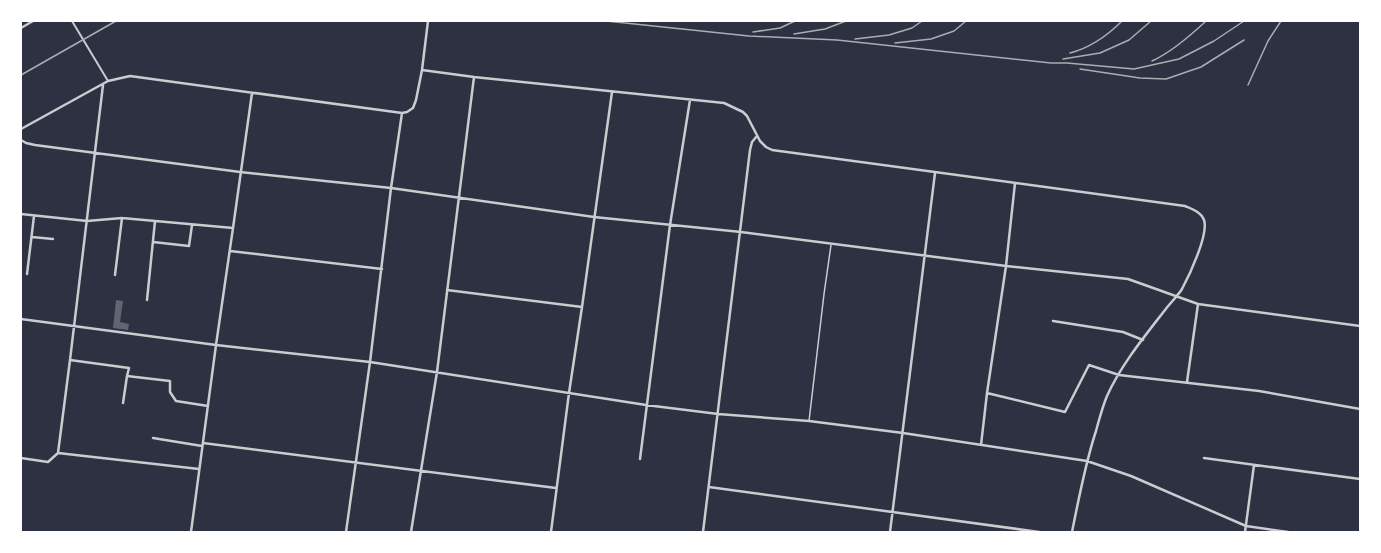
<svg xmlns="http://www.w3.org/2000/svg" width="1381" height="553" viewBox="0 0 1381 553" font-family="Helvetica,sans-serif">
<rect width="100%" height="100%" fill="#2d3142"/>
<path fill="#626471" d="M116,300L123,301L120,322L129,324L128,330L113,328Z"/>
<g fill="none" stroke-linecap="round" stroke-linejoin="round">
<path stroke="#caccd0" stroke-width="1.5" d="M809,421L824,294L831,245"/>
<path stroke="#caccd0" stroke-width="2" d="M72,21L108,81"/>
<path stroke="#caccd0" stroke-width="2.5" d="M21,28L33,21
M422,70L474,77L724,103L743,112L747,116L760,141L766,147L772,150L1185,206C1192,209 1201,212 1204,220C1209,234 1189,276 1182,289C1177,297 1170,303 1165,310C1144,337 1121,365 1107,396C1102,408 1099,420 1096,431C1085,464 1079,498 1072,532
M21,129L108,81L130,76L402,113L407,112L413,108L416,100L422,70L428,21
M21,140L26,143L35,145L240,172L391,188L594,217L741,232L1006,266L1128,279L1198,304L1360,326
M21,214L87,221L122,218L233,228
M32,237L53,239
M153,242L189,246L192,225
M230,251L382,269
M27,274L34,216
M115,275L122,218
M447,290L582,307
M147,300L155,221
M21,319L216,345L370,362L646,405L718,414L809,421L903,433L1087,461L1131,476L1246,526L1288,532
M1053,321L1123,332L1143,340
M70,360L129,368L127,376L170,381V392L176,401L208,406
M1187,382L1198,304
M987,393L1065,412L1089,365L1119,375L1259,391L1360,409
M123,403L127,376
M153,438L202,446
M203,443C321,458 439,472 556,488
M981,445L987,393L1006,266L1015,183
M58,453L70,360L103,85
M21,458L48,462L58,453L199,469
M1204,458L1360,479
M640,459L670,225L690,100
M709,487L1039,532
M191,532L216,345L233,228L252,93
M346,532L370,362L391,188L402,113
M411,532L437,372L474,77
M551,532L569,393L582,307L612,92
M703,532L750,150L752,142L757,136
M890,532L935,173
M1245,532L1254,465"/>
<path stroke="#abadb3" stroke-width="1.5" d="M606,21L749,36L837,40L1051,63H1067L1134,69L1179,59L1214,41L1244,21
M753,32L780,28L795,21
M794,34L825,29L846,21
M855,39L889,35L912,28L922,21
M895,43L931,39L954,31L966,21
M1070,53C1089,48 1107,36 1122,21
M1063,59L1100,53L1129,40L1151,21
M1152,61C1172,52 1190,36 1206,21
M1080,69L1140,78L1166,79L1201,67L1244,40
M21,75L116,21
M1248,85L1268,41L1281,21"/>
</g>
<rect width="1381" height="553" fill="none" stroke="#ffffff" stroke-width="44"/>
</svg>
